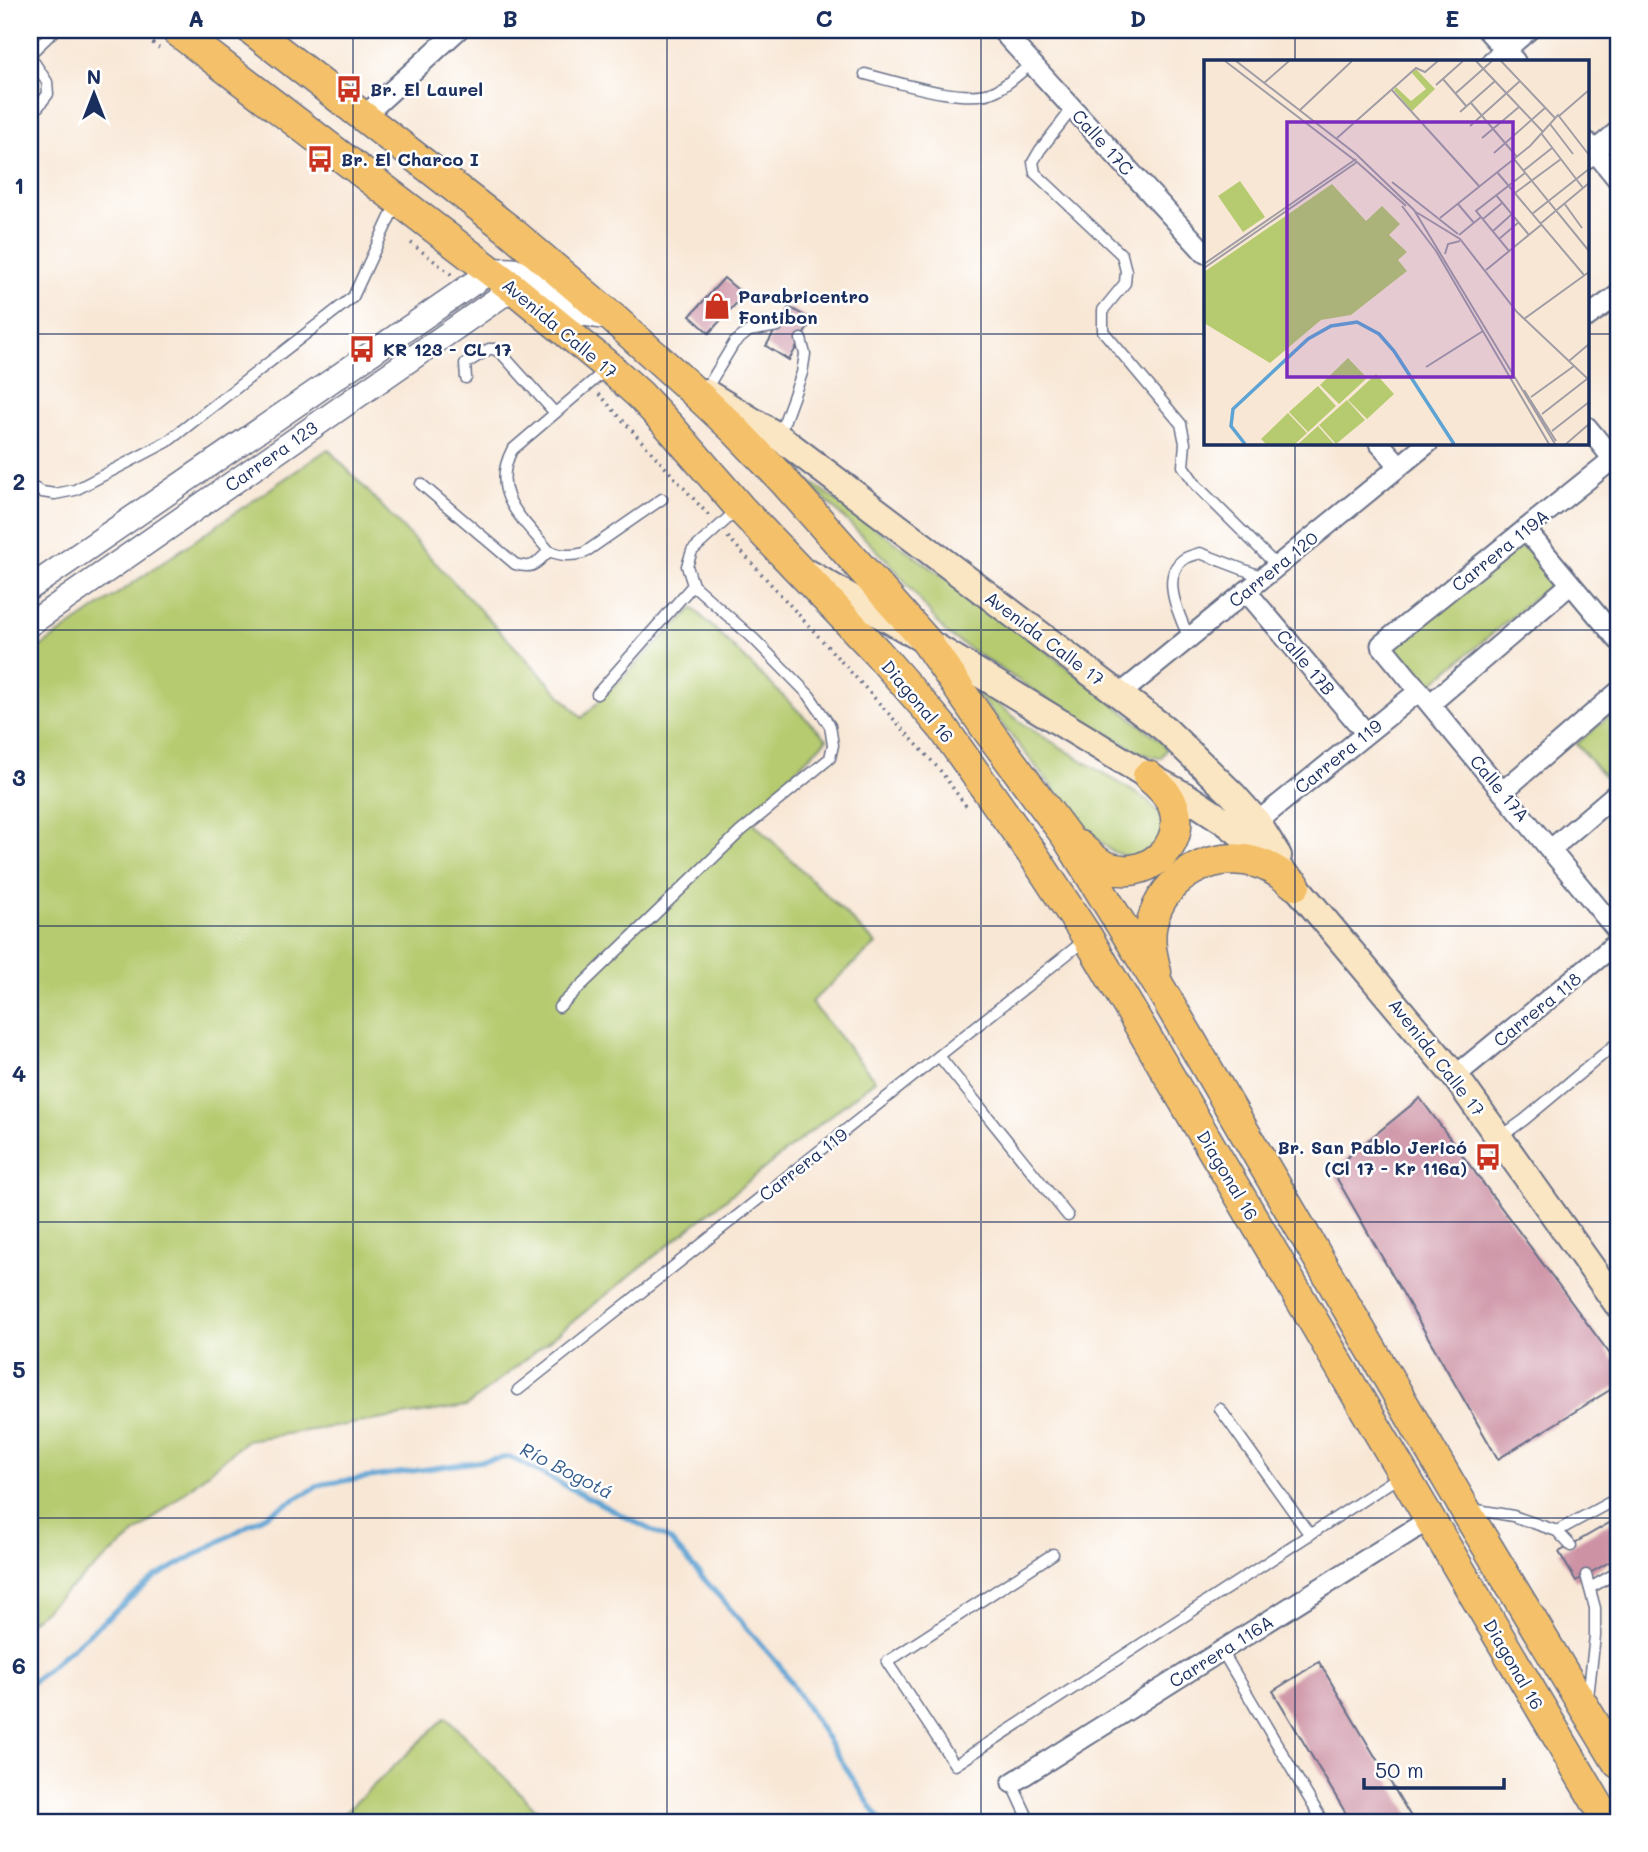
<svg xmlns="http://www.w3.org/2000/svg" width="1648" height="1852" viewBox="0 0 1648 1852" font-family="Mali,sans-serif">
<rect width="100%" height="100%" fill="#fff"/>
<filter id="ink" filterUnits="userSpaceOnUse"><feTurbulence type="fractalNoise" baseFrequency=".0143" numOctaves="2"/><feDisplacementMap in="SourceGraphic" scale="14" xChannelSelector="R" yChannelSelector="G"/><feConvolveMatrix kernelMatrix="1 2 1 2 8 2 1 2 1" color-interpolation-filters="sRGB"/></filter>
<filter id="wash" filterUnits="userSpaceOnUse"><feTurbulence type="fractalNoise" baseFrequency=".00686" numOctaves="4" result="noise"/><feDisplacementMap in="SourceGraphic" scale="28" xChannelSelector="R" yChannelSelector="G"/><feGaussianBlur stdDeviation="1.57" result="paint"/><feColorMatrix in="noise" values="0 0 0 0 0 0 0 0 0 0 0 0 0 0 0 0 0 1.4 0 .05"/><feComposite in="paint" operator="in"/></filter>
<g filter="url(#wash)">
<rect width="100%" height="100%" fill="#f8e7d5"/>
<path fill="#b6cb6f" stroke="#687d66" stroke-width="2" d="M328,449L582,718L693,608L827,739L748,817L876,944L811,1002L875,1080L467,1406L247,1440L30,1622V654Z
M798,473L1027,636L1161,741L1166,750L1161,758L1152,757L1139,752L1050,701L946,633L890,563Z
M1521,542L1556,580L1427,688L1391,646Z
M967,681L1026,726L1147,800L1160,814L1165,838L1133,859L1111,851L1095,837L1076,816Z
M1618,709V773L1608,781L1576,744Z
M446,1717L548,1822H335Z"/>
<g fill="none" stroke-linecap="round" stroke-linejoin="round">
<path stroke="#5da3d3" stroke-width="5" d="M30,1684L154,1578L322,1484L510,1457L670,1540L780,1666L881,1822"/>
</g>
<g id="blocks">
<path fill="#cd93a5" d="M724,278L744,295L709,333L690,316Z
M789,307L812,320L789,360L766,346Z
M1420,1098L1618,1365V1385L1498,1459L1332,1170Z
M1618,1518V1557L1576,1581L1559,1552Z
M1319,1662L1414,1822H1351L1273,1691Z"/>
</g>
</g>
<g filter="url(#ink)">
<use href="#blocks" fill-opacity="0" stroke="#686f88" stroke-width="2"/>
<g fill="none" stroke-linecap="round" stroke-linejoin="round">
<defs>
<path id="service" d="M30,54L55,30
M30,56L47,82L48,94L38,107L30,112
M865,74C897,82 969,106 997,90C1010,83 1021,72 1032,63
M1073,108L1040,150L1033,162L1035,173L1122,255L1126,271L1125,283L1103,310V331L1181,424L1185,443L1183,466L1197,486L1277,566
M607,369L512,450C489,494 523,519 549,551C562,556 571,556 584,553L662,499
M466,378L465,364L489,349H494L502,354L555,413
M705,391L734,343L749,331L778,326
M779,436L802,373L805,354L801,339
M421,484L515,564C534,570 536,563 549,551
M30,486L42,492L55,494L75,490L167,442L353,297L396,204
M1189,638C1180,617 1159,576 1184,559C1188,556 1195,555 1200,553L1263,577
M597,694L693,585
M559,1007L740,832L830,758L833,745L830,726L809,695L754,639L693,585L687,566L692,551L737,510
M939,1056L1068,1216
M1499,1138L1524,1120L1618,1042
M518,1390L1085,940
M1220,1409L1310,1535
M1472,1509L1513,1516L1557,1531L1571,1546
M1557,1531L1618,1498
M1053,1554L887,1662L955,1765L1400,1476
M1586,1575L1595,1608V1636L1588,1697
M1590,1588L1618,1572
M1222,1651L1323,1822
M1012,1783L1030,1822"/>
<path id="minor" d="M1001,30L1205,253
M1487,30L1515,61
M1492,61L1529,30
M364,116L458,30
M1587,142L1618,180
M1587,158L1618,131
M1587,317L1618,295
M1587,427L1618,465
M1379,443L1400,466
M1618,455L1381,645L1618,932
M1525,529L1618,640
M1246,591L1366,733
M1119,695L1428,443
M1430,704L1571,584
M1502,792L1618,692
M1257,822L1419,691
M1550,850L1618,792
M1455,1076L1618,942
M1012,1783L1430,1519"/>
<path id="tertiary" d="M30,588L491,271C538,264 537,287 570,309C579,315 601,316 612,319
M30,624L513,288"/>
<path id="secondary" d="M705,392L779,437L1165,729L1233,795L1257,822L1278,856
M810,574L926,641L1148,776L1189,798L1227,823L1263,852L1295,885L1455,1076L1618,1305"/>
<path id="primary" d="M176,30L513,288L609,367L640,395L670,427L740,508L877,652L926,708L943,728L1036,859L1088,938L1608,1822
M252,30L508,229L614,319L687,385L735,430L783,480L926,641L986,728L1067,837L1159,986L1476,1528L1618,1763
M1079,846C1087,853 1096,862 1105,866C1144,883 1189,846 1173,805C1168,793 1158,784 1148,776
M1156,972C1152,956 1148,940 1152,923C1163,877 1212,849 1258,863C1272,867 1284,876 1295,885"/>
</defs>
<use href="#service" stroke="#686f88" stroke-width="13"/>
<use href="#minor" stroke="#686f88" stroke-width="23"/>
<use href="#tertiary" stroke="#686f88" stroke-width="26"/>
<use href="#secondary" stroke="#686f88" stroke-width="30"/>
<use href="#primary" stroke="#686f88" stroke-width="33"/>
<path stroke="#686f88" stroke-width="3.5" stroke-dasharray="2 5" stroke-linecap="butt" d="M136,30L159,48
M411,243L452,275
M599,394L711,518
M728,537L939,769L966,806"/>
<use href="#service" stroke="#fff" stroke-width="10"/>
<use href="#minor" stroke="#fff" stroke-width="19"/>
<use href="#tertiary" stroke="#fff" stroke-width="23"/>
<use href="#secondary" stroke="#fbe6c3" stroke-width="26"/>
<use href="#primary" stroke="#f4c16a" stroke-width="30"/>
</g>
</g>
<path fill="none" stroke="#1b2f5e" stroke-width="2" stroke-opacity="0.55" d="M353,30V1822M667,30V1822M981,30V1822M1295,30V61M30,334H1205M1587,334H1618M1295,443V1822M30,630H1618M30,926H1618M30,1222H1618M30,1518H1618"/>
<defs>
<symbol id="bus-bare" viewBox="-9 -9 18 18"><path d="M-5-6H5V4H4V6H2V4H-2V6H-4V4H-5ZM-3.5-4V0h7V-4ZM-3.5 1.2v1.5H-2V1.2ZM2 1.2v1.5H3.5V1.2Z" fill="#c8321e" stroke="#fff" stroke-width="2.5" paint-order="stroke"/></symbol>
<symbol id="shop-bare" viewBox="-9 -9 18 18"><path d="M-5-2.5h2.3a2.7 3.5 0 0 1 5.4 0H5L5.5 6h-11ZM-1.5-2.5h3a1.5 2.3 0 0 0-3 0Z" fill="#c8321e" stroke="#fff" stroke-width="2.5" paint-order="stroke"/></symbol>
</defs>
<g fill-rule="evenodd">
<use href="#bus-bare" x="330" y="70" width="38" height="38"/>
<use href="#bus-bare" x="301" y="140" width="38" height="38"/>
<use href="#shop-bare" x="698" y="287" width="38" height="38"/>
<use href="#bus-bare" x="343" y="330" width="38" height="38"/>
<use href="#bus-bare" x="1469" y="1138" width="38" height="38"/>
</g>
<g text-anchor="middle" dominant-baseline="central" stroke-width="5" stroke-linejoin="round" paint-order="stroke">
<g font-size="18" font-weight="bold" fill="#1b2f5e" stroke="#fff" text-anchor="start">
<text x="370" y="89">Br. El Laurel</text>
<text x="341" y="159">Br. El Charco I</text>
<text x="738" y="296">Parabricentro<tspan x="738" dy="21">Fontibon</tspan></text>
<text x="383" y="349">KR 123 - CL 17</text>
<text x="1467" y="1147" text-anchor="end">Br. San Pablo Jericó<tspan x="1467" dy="21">(Cl 17 - Kr 116a)</tspan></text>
</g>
<g font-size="18" fill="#1b2f5e" stroke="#fff">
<text transform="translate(1103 142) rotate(48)">Calle 17C</text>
<text transform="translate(560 328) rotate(40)">Avenida Calle 17</text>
<text transform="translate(271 456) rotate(-35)">Carrera 123</text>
<text transform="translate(1500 550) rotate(-39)">Carrera 119A</text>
<text transform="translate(1273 569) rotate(-39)">Carrera 120</text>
<text transform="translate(1045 638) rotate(37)">Avenida Calle 17</text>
<text transform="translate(1306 662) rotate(50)">Calle 17B</text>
<text transform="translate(918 701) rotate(50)">Diagonal 16</text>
<text transform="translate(1338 756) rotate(-39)">Carrera 119</text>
<text transform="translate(1500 788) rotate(50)">Calle 17A</text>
<text transform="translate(1537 1009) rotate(-39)">Carrera 118</text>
<text transform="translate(1437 1057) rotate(52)">Avenida Calle 17</text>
<text transform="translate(803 1164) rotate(-38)">Carrera 119</text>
<text transform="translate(1228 1175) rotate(59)">Diagonal 16</text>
<text transform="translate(1221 1651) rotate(-32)">Carrera 116A</text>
<text transform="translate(1514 1664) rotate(60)">Diagonal 16</text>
</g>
<g font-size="19" font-style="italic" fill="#355d8d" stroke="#fff">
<text transform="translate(567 1470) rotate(27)">Río Bogotá</text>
</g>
</g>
<g transform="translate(1204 60)">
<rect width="385" height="385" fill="#f8e7d5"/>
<path d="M212,9L231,29L208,51L190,30L192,27L207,41L222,29L208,13ZM36,121L61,157L39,172L14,136ZM128,124L162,161L178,146L196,164L185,175L203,192L194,200L203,211L147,255L117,260L66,303L0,263V212ZM144,298L163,318L135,344L116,325ZM172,314L190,334L163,359L144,340ZM114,326L132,346L104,372L85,352ZM143,340L161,360L132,384L115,365ZM84,353L103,373L91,384H62L57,379ZM114,366L130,384H94Z" fill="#b6cb6f"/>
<path fill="none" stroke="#5da3d3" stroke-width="3.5" d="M41,384L27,366L29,349L104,279L127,266L153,262L175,274L190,291L250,384"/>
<path fill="none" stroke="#a09da5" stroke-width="2" d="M21,1L153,102L202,146M32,1L152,94L210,150L351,384M272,1L339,72M297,1L351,58M239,19L263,47M60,23L85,1M232,25L259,1M187,29L275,126M252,33L288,1M267,43L313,97M96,50L148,1M256,52L291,21M355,56L385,30M346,64L369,94M266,66L316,21M337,73L379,128M133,78L212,8L221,12L234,1M278,78L315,47M290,93L341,48M310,99L385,191M319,111L348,88M293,112L380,215M188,122L254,174M311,133L357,99M292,135L325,175M360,143L378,168M254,144L270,163M198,146L232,191L345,384M212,152L256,179L313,252L385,320M328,154L385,109M236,158L326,86L354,55L385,95M279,159L298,143M336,164L385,123M289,171L308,154M255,175L277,157M295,179L315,162M305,191L272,151L321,113M241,194L244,184L256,181M0,204L152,99M0,208L153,102M282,210L337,165M320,259L385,212M365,301L385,284M222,307L279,271M320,330L352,381M327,337L370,306M338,354L383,319M348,371L385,342M362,384L385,364"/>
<path fill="#7b2cbf" fill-opacity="0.15" stroke="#7b2cbf" stroke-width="3.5" d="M83,62H309V317H83Z"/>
<rect width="385" height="385" fill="none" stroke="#1b2f5e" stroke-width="3.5"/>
</g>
<rect width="1648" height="1852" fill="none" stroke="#fff" stroke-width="77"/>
<g transform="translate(94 94)" stroke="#ffffff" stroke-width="5" paint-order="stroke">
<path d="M0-5L12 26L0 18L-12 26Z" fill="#1b2f5e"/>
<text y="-10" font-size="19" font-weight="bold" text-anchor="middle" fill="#1b2f5e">N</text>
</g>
<path d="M1364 1778v10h140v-10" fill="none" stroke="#1b2f5e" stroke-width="3.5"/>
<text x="1375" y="1778" font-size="21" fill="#1b2f5e" stroke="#ffffff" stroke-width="5" paint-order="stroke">50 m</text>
<rect x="38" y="38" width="1572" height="1776" fill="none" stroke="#1b2f5e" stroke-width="2.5"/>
<g font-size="23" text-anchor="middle" font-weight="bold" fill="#1b2f5e">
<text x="196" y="27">A</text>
<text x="510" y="27">B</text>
<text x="824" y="27">C</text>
<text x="1138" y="27">D</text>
<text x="1452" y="27">E</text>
<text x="19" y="194">1</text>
<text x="19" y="490">2</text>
<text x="19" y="786">3</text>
<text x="19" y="1082">4</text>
<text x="19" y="1378">5</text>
<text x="19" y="1674">6</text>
</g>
</svg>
